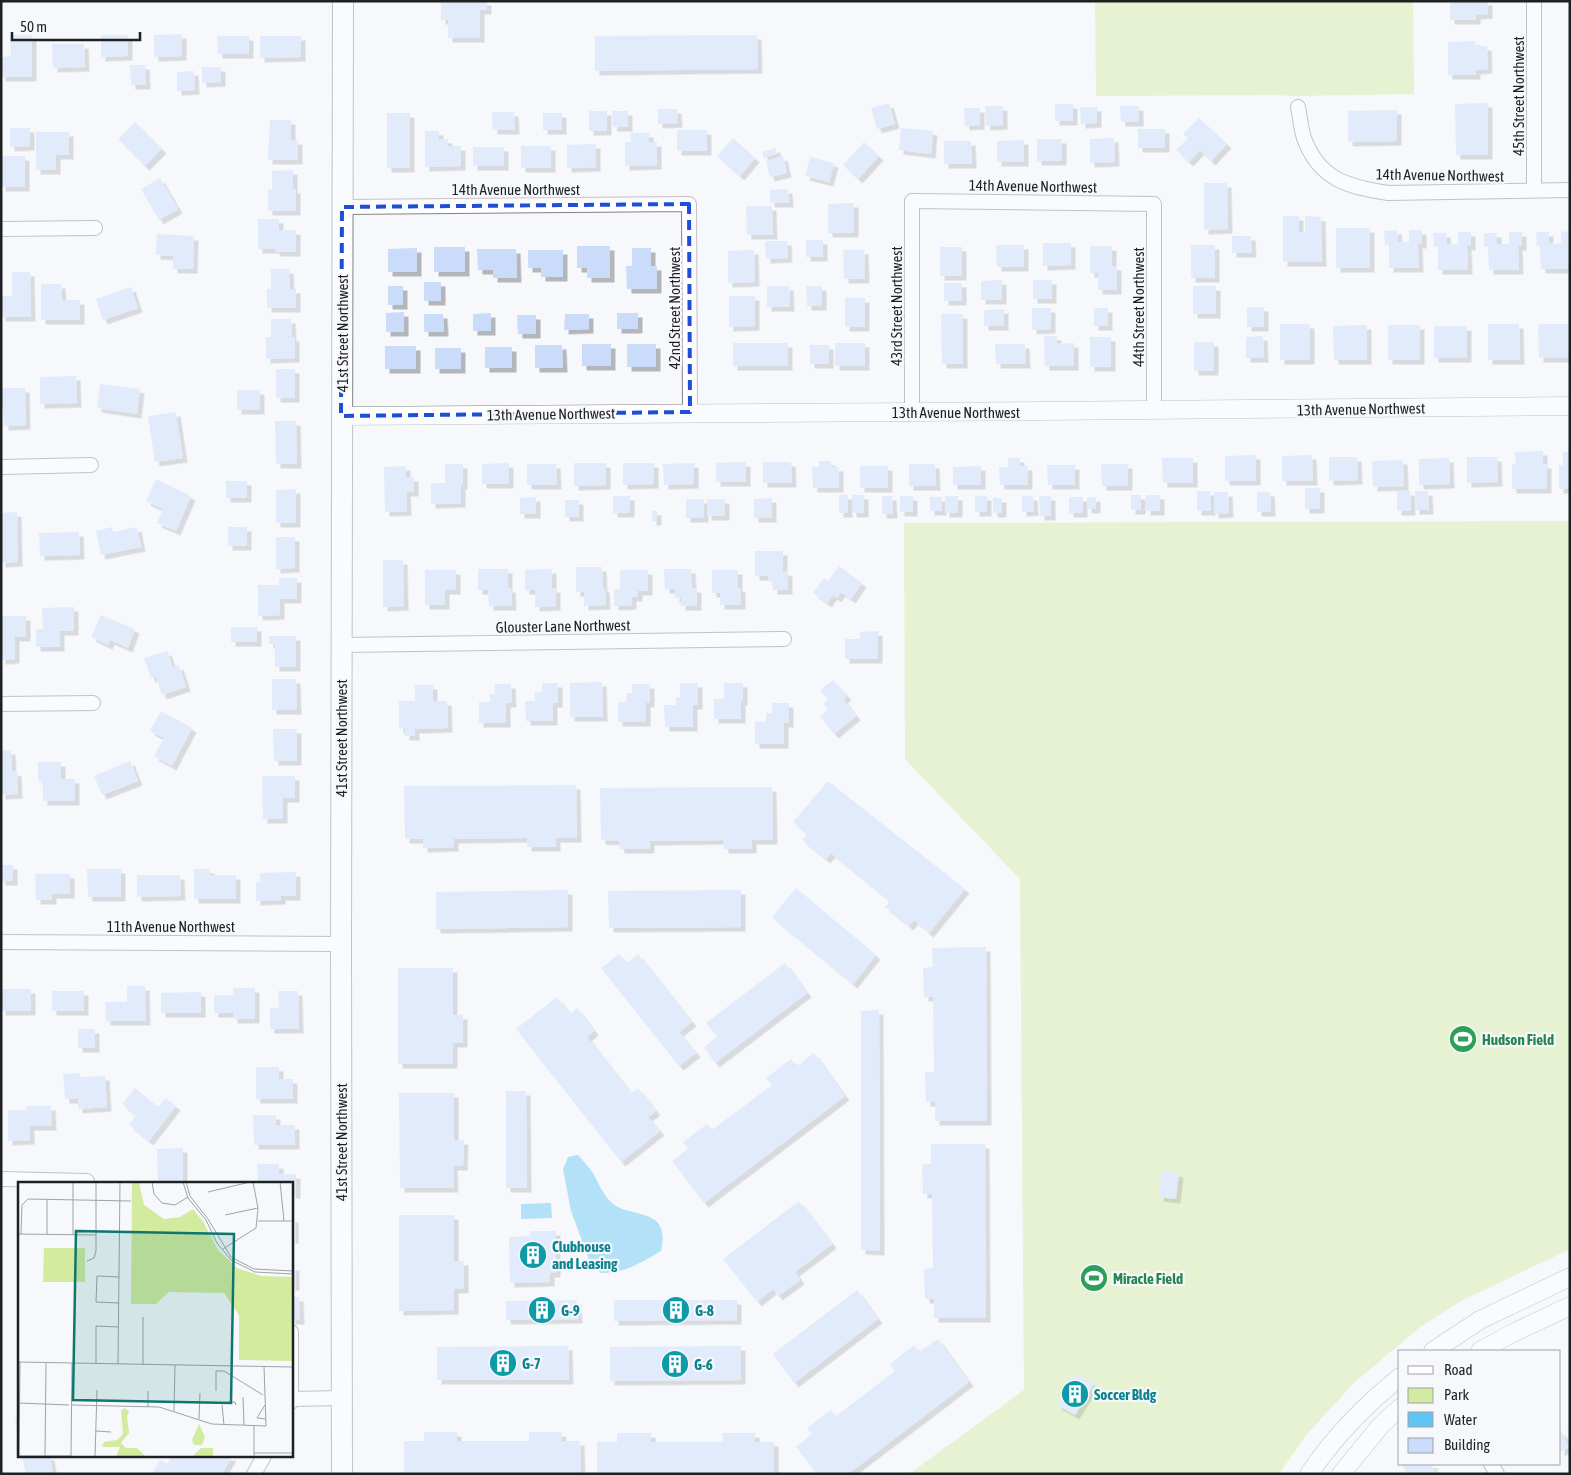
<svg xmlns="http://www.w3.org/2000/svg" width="1571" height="1475" viewBox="0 0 1571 1475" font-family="'Asap Condensed',sans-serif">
<defs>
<filter id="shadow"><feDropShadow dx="4.5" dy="4.5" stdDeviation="0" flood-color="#0004"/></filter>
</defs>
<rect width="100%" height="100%" fill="#f6f8fc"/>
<path fill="#d3eb9f" d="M1095,1H1413L1414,94L1293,96L1276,95L1096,96Z
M1570,521V1249L1461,1301L1420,1327L1355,1382L1307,1434L1279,1474H909L1024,1390L1020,879L905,759L904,523Z"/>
<path fill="#61c5f3" d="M578,1155C583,1161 589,1167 593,1173C598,1182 602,1192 609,1200C626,1221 672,1203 661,1251C640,1263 626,1273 601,1273L591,1265L571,1211L563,1169L568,1157Z
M551,1203L552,1218L521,1219V1204Z"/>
<path fill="#cadcfa" filter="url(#shadow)" d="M441,1H487V10H480V38H448V20H441Z
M1450,1H1488V14L1476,15V20H1450Z
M182,34V56L154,57V35Z
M10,35H32V77H1V57L11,56Z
M101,35H128V56L101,57Z
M757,35L758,69L595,71V36Z
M217,36H249V54H218Z
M260,36H301V57L260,58Z
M1475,41L1476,46H1487L1488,69L1476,70V75H1448V42Z
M52,44H84L85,67L53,68Z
M130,65H145L146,85H131Z
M202,67H221V82L202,83Z
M194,71L195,90L177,91V72Z
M889,103L895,124L877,129L871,108Z
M1488,103V155H1456L1455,104Z
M1055,104H1073V121H1055Z
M985,106H1003V125L986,126Z
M1120,106H1139V122H1121Z
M1080,107H1097V123L1081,124Z
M964,108H980V125L965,126Z
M658,109H677L678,123L658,124Z
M1397,110V141L1348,142V111Z
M589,111H607V131H589Z
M612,111H628V127H613Z
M492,112H514L515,130H493Z
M387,113H410V168H387Z
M543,113H562V130H543Z
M1199,118L1227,144L1211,161L1200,150L1189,162L1176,150L1188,138L1183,134Z
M270,120H291V140H298V160H268Z
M135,122L162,149L145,166L118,139Z
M10,128H30V146L10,147Z
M901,128L933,131L931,154L899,150Z
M1138,129H1165V148H1138Z
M677,130H707V151H677Z
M425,131H439V139H448V146H461V166L425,167Z
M36,132H69V155H56V170H36Z
M630,133H649V142H657V165L625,166V142H631Z
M733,138L755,158L740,176L717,156Z
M1114,138L1115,162L1090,163V139Z
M1037,139H1062V161H1037Z
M1024,140V162H997V141Z
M944,141H971L972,164H944Z
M864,142L879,156L858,179L843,165Z
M596,144V167L567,168V145Z
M521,146H551V168H521Z
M473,147H504V166H473Z
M776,148L777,154L764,158L762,152Z
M1,156H25V187H1Z
M783,156L787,173L770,177L766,161Z
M810,157L834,163L829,182L805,176Z
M293,170V189H296V211H268V189L272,190V171Z
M160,178L178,209L159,220L141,189Z
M1204,183H1227L1228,229L1204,230Z
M788,189L789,203H770V190Z
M854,203V233H828V204Z
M746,206H772L773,235H747Z
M1283,216H1299V232H1305V216L1321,217L1322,262H1283Z
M258,219H279V230H296V252H276L275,249H258Z
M1336,228H1370V268H1336Z
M1397,230L1398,242H1409V230H1422V244H1418L1419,268H1389V245H1385L1384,231Z
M1570,231V269H1541L1540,246H1537L1536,232H1549V244L1561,243V232Z
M1458,232H1471V246H1467L1468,270H1438V247H1434L1433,233H1446L1447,245L1458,244Z
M1509,232H1522V246H1518L1519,270H1489L1488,247H1484V233H1497V244H1509Z
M157,234L194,236L193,269H173V256L156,255Z
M1232,236H1251L1252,253H1232Z
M806,240H823V257H806Z
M765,241H787L788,258L766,259Z
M1043,243H1071V265L1043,266Z
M996,245H1024V267H997Z
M1191,245H1215V278H1191Z
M577,246H610V278H587V268H577Z
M1090,246H1112V266H1117V290H1098V273H1090Z
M434,247H465V272H434Z
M940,247H962V276H940Z
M417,248V272H388V249Z
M632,248H651V266H657V289H627L626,266H632Z
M477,249H516L517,278H493V270H478Z
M528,250H563V277H541V268H528Z
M754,250L755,282L728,283V251Z
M843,250H864L865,279H844Z
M271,269H289L290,289H296V308H267V289H271Z
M12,272H30L31,317H1V296H12Z
M1002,280V300H981V281Z
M1033,280H1052V299H1033Z
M424,282H441V301H424Z
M944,283H962V301H944Z
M41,284H61L62,300H80V320H41Z
M388,286H403V305H388Z
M767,286H789L790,307H767Z
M806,286H822V306H807Z
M1193,286H1216V314H1193Z
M131,287L138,308L103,320L96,299Z
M729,296H755V326L729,327Z
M845,298H865V327H845Z
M1247,307H1264V327H1247Z
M1032,308H1051V329L1032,330Z
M1094,308H1108V326H1094Z
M1004,309V326H984V310Z
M404,312V332H386V313Z
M491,313V331H473V314Z
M617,313H638V329H617Z
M424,314H443L444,332H424Z
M565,314H589V329L564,330Z
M941,314H963V364H942Z
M517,315H536V334H518Z
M271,319H291L292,337H295V358L266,359V337H271Z
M1280,324H1310V360H1280Z
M1488,324H1519L1520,360H1488Z
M1538,324H1570V358H1539Z
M1367,325V360H1334L1333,326Z
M1388,325H1420V360H1388Z
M1434,326H1467V358H1434Z
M1044,336H1057V344L1074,343V366H1045Z
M1263,336L1264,358H1246V337Z
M1090,337H1111V367H1090Z
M1194,342H1214V371H1194Z
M733,343H788V366H733Z
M835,343H865V366H835Z
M582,344H611V366H582Z
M627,344H656V367H627Z
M995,344H1025L1026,364H996Z
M535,345H562L563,368H535Z
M810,345H829V364H810Z
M385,346H416V369H385Z
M485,347H512V368H485Z
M435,348H461V369H435Z
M276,369H295V398H276Z
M76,376L77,403L40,404V377Z
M100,384L140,389L137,414L97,408Z
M1,388H25L26,425L4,426L3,409H1Z
M237,390H260V410H237Z
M176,412L183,458L155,462L148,416Z
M275,421H296L297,464H276Z
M1543,451V464H1547V489H1512V464H1516L1515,452Z
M1563,452H1570V489H1559V465H1563Z
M1256,455V481H1225V456Z
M1312,455L1313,481H1282V456Z
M1329,457H1357L1358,480L1329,481Z
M1467,457H1497L1498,482L1467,483Z
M1008,458H1020V466H1028V485H1000L999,467H1008Z
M1162,458H1193V483H1163Z
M1449,458L1450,484L1419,485V459Z
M1403,460L1404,486L1373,487L1372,461Z
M819,461H831V467H839V488H813L812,467H819Z
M746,462V482H716V463Z
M763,462H791L792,483H763Z
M509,463V484H482V464Z
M574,463H606V485L574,486Z
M623,463H654V484L623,485Z
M694,463V484L664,485L663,464Z
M445,464H463V485H461V503L431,504V483H445Z
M527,464H556L557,485H527Z
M909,464H935L936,486H909Z
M1101,464H1128V486H1102Z
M1047,465H1075V485H1048Z
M406,466V477H414V492H406L407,511L385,512L384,467Z
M860,466H888V488H860Z
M981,466V485H953V467Z
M156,479L191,496L176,531L157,523L163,509L146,501Z
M226,481H247V498H226Z
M1305,488H1320V509H1305Z
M296,489V523H276V490Z
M1197,491H1210L1211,511H1197Z
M1397,491H1410L1411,511H1397Z
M1415,491H1428L1429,510H1415Z
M1214,492H1228L1229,513L1214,514Z
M1257,492H1270L1271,512H1257Z
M839,495H848V513H839Z
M852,495H864V513H852Z
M1131,495H1141V510H1131Z
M1146,495H1160V511H1146Z
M613,496H630V513H613Z
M882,496H892L893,514H882Z
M900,496H913V512H900Z
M945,496H958V513H945Z
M975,496H987V512H975Z
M1022,496H1033L1034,511L1022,512Z
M1039,496H1051V516H1040Z
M536,497V514H520V498Z
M930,497H942V511H930Z
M1069,497H1083V513H1069Z
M1096,497V509H1087V498Z
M772,498V518H754V499Z
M993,498H1002V513H993Z
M686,499H704V518H686Z
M707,499H725V516H707Z
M565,500H579V517H565Z
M652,511H657V521H652Z
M17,512L18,562L1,563V513Z
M112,527L113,532L137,527L141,547L101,555L96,531Z
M228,527H247V546H228Z
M79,532L80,555L40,556L39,533Z
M276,537H295V568L276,569Z
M755,551H783V571L788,572V590H773V581H768V576H755Z
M383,560H403L404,606L383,607Z
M839,566L862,583L851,599L841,592L837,598L833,595L827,603L813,593L824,578L828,581Z
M576,567H602L603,588H605L606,605L584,606V592H576Z
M478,569H508V588H511L512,606H489L488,590H478Z
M552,569V588H556V606L535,607V590H525V570Z
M664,569H691L692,588H697V606H681V598H675V589H665Z
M425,570H456V590H445V605H425Z
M620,570H648V591H638V597H632V605L614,606V590L620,589Z
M712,570H738V588H741V605H720V593H712Z
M279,578H297V599H280V615L258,616V585H279Z
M74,607V631H60V647H36V629H43L42,608Z
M101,615L135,629L128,648L110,640L108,645L91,637Z
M1,616H26V637H15V659L1,660Z
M231,627H257V642H231Z
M878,631V659H845V639H860V632Z
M269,636H296V667H275V644H269Z
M167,651L173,668L179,665L186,687L162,695L156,676L151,678L144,658Z
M272,679H296L297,710H272Z
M833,680L847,696L843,699L856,716L834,734L820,717L828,710L823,704L828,700L820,690Z
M602,682L603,717H570V683Z
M542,683H558V703H553V721H526L525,701H535V692H542Z
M680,683H698V705H693V727H665L664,705H676V697H680Z
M724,683H743V701H741V719H714V699H724Z
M495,684H511L512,703H506V723H479V702H490V694H495Z
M632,684H650V703H646V722H618V702H626L627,693H632Z
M415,685H433V701H447L448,728L415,729V736H405V728L399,729V701H415Z
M772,703H789V723H784V744H755V722H766V713H772Z
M161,711L192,728L172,766L154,756L164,738L150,731Z
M273,729H297V761H274Z
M1,750H11L12,771L17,772L18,794L1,795Z
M130,761L138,781L102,795L94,776Z
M38,762H61V779H75V801H43V781H38Z
M262,776H295V798H283V819H263Z
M828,781L965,889L929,933L914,920L909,926L885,907L890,901L831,853L826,859L802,840L807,834L793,822Z
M576,785L577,838H556V847H527V838L454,839V847L423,848V839H405L404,786Z
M772,787L773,840H752V849H724L723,840L650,841V849H620L619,841L601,840L600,788Z
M1,865H13V881H1Z
M87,869H121V897H88Z
M194,869H210V875H236V899H194Z
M296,872V896H281V900L256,901V882H260V873Z
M35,874H70V894H52V900H36Z
M137,875H180L181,896L137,897Z
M796,888L876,955L853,984L772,917Z
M568,890V927L436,929V892Z
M741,890V927L609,928L608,891Z
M986,947L987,1121H935V1102H926L925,1072H934L933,997H924L923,968L933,967L932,948Z
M619,954L627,963L638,954L692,1022L679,1032L696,1053L679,1066L601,968Z
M785,963L807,993L715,1063L704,1047L717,1037L706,1023Z
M398,968H453V1015H463V1043H453V1064H398Z
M127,986H145L146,1021H106L105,1002H127Z
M233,988H255V1019H233V1013H214V995H233Z
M1,989H31V1011H1Z
M52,991H84V1011H52Z
M278,991H298L299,1029H270V1008H279Z
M201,992V1013H161V993Z
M557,997L570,1014L577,1008L594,1031L587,1037L631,1093L638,1088L656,1111L648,1117L660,1131L621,1162L516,1029Z
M879,1010L880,1251L861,1250V1011Z
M78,1029H95V1048H78Z
M814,1053L845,1096L704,1203L672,1161L688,1149L683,1142L707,1124L712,1130L772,1085L766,1078L791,1059L796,1067Z
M256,1067H279V1079H293V1099H256Z
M80,1073V1077L105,1076L107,1107L78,1109V1099H65L63,1074Z
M135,1088L158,1107L165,1098L176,1106L149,1141L129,1125L136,1116L122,1104Z
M506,1091H526L527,1188H506Z
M399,1093H454V1140H464L463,1166H453L454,1188H400Z
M26,1106H51L52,1126H30V1140L8,1141V1110H26Z
M253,1115H276V1125H295V1145H254Z
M931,1144H985L986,1318H934V1299H925L924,1269L933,1268L932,1194H923L922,1164H931Z
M183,1148V1184H158L157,1149Z
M257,1164H279V1174H296V1194H291V1184H258Z
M1161,1171L1179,1173L1176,1199L1159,1197Z
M799,1201L832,1244L795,1272L800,1280L778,1296L773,1289L757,1302L723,1259Z
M399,1215H454V1261H464V1289H454V1310L399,1311Z
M291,1218H294V1239H291Z
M530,1231H556V1273H550V1282L510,1283L509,1237L530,1236Z
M291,1266H295V1286H291Z
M857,1290L878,1319L794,1383L773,1354Z
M291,1297H299L300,1320H291Z
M577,1300L578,1319L506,1320V1301Z
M614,1300H737V1320L614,1321Z
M938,1339L969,1382L848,1474H817L796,1447L812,1434L807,1428L831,1410L836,1416L895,1371L890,1364L914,1345L919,1352Z
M568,1346L569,1380H437V1347Z
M741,1346V1380L610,1381V1347Z
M1076,1373L1094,1384L1075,1415L1057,1405Z
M19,1418V1435H18L15,1419Z
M1560,1429L1569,1447L1560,1452Z
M424,1432H457V1441H529V1432H562L561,1441H580L581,1474H404V1441H424Z
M617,1433H651V1442H723L722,1433H755V1442H774V1474H597V1442H617Z
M22,1456H50L53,1474H26Z
M171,1456H232L222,1474H152L160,1460L167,1464Z
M1405,1464H1435L1432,1466L1435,1472L1431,1474H1407L1402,1465Z"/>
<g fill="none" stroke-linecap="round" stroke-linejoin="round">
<defs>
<path id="minor" d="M1298,107C1300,117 1301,129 1304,138C1319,180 1349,187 1388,193L1570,190
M1534,191V1
M342,207L689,204L690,412
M1,229L95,228
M912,412V201L1154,204V411
M1,467L91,465
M341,645L784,639
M1,704L93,703
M1,942L341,944
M1,1179L87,1181
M291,1332V1402
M292,1399L341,1398
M1491,1464L1497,1474
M254,1474L264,1456"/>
<path id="tertiary" d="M341,416C751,412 1160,412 1570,406
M1433,1351L1480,1320L1570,1277
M1480,1351L1511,1334L1570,1306
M1309,1474C1334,1437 1365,1405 1400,1377
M1341,1474L1382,1424L1400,1408"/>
<path id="secondary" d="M342,1474L341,947L343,1"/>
</defs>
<use href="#minor" stroke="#808285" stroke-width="16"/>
<use href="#tertiary" stroke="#808285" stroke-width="19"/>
<use href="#secondary" stroke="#808285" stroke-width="22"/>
<use href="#minor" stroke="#fff" stroke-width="14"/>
<use href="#tertiary" stroke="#fff" stroke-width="18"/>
<use href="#secondary" stroke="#fff" stroke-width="20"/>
</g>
<path d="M0 0H1571V1475H0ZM689,204L690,412L341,416L342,207Z" fill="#f6f8fc" fill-opacity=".55" fill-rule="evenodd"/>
<path fill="none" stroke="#1d4ed8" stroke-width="4" stroke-dasharray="10 6" stroke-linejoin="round" d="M689,204L690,412L341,416L342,207Z"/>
<defs>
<symbol id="stadium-disc" viewBox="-11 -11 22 22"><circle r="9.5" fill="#2e9e5b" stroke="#f6f8fc"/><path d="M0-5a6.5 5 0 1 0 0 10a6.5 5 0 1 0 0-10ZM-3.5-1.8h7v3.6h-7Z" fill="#fff"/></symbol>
<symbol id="building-disc" viewBox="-11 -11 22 22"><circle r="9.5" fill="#0f9aa8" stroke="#f6f8fc"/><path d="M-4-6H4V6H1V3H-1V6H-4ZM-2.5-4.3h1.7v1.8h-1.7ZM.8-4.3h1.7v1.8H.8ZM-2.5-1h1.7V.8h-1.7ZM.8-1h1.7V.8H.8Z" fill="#fff"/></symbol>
</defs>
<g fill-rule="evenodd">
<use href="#stadium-disc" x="1447" y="1023" width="32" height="32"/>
<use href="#building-disc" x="517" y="1239" width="32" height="32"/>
<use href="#stadium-disc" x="1078" y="1262" width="32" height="32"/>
<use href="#building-disc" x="526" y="1294" width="32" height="32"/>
<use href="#building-disc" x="660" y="1294" width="32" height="32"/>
<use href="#building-disc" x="487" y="1347" width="32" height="32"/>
<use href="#building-disc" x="659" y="1348" width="32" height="32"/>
<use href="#building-disc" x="1059" y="1378" width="32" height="32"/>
</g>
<g text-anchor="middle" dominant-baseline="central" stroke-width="4.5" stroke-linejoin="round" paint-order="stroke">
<g font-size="15" fill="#1f2021" stroke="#f6f8fc">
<text transform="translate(1518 96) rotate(-90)">45th Street Northwest</text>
<text transform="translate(1440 175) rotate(1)">14th Avenue Northwest</text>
<text transform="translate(1033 186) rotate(1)">14th Avenue Northwest</text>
<text x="516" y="189">14th Avenue Northwest</text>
<text transform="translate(896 306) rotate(-90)">43rd Street Northwest</text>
<text transform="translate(1138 307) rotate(-90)">44th Street Northwest</text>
<text transform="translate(674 308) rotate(-90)">42nd Street Northwest</text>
<text transform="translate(342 333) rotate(-90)">41st Street Northwest</text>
<text transform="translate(1361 409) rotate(-1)">13th Avenue Northwest</text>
<text x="956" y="412">13th Avenue Northwest</text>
<text transform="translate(551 414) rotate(-1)">13th Avenue Northwest</text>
<text transform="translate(563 626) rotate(-1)">Glouster Lane Northwest</text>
<text transform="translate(341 738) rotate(-90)">41st Street Northwest</text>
<text x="171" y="926">11th Avenue Northwest</text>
<text transform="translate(341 1142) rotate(-90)">41st Street Northwest</text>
</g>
<g font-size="15" font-weight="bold" fill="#27864d" stroke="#f6f8fc" text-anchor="start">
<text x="1482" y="1039">Hudson Field</text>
<text x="1113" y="1278">Miracle Field</text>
</g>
<g font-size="15" font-weight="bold" fill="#0d838f" stroke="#f6f8fc" text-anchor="start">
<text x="552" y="1246">Clubhouse<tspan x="552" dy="17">and Leasing</tspan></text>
<text x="561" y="1310">G-9</text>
<text x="695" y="1310">G-8</text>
<text x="522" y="1363">G-7</text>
<text x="694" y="1364">G-6</text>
<text x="1094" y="1394">Soccer Bldg</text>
</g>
</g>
<g transform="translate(18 1182)">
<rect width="275" height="275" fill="#f6f8fc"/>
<path d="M114,0H121L126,23L146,37L162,35L175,27L186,41L200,68L219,86L243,94L275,95V179L221,178V133L206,111L151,110L138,122H113ZM26,66H67V100H25ZM106,226L111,229L109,235L111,251L103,261L108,266H119L128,275H98L102,265H84L86,260L99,258L105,252L103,229ZM181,242L187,255L184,263H176L174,258ZM183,266H195V275H174Z" fill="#d3eb9f"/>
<path fill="none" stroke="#a0a2a4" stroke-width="1" d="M134,0L136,12L144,21L157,23L170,15M165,0L170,16L188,38L199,61L213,78L237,90L275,92M168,0L172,14L190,37L213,75L236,87L275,89M262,0L266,39M190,10L232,0M207,33L240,26M240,39H275M0,52L78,53M3,52L4,23L10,17L113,19M29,53V17M55,53V0M205,67L238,46L240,26L235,0M69,79L76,76L78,69V0M101,121L78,120L79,94L101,95M0,180L275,185M2,180L1,274H53M78,182V144L100,145M100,182L102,0M125,183V135M198,209V189H206L245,213M225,215L226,243M0,221L51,223M195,221L217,220L218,223M54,223L141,225L194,242L248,244L246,184M204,223L206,243M247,223L239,236L248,237M130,225V209M156,229L157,183M181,237L182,211M236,243V275M78,249L93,250M236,271H275M27,274L28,181M53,275L54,181M77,275L79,208"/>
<path fill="#0f766e" fill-opacity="0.15" stroke="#0f766e" stroke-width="2.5" d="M58,49L216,52L213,221L55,218Z"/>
<rect width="275" height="275" fill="none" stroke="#1f2021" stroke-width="2.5"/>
</g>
<rect width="1571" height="1475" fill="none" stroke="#1f2021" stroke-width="5"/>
<rect x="1398" y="1350" width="162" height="115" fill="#f6f8fc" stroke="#a0a2a4"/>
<rect x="1408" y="1366" width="25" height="8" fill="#ffffff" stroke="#a0a2a4"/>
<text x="1444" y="1375" font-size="15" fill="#1f2021">Road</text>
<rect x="1408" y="1388" width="25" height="15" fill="#d3eb9f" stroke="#a0a2a4"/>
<text x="1444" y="1400" font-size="15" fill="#1f2021">Park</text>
<rect x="1408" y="1412" width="25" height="15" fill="#61c5f3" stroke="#a0a2a4"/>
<text x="1444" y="1425" font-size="15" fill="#1f2021">Water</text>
<rect x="1408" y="1438" width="25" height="15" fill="#cadcfa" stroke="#a0a2a4"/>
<text x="1444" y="1450" font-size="15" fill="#1f2021">Building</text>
<path d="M12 32v8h128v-8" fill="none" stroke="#1f2021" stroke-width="2.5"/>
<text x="20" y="32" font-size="15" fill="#1f2021" stroke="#f6f8fc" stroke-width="4" paint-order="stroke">50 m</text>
</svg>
